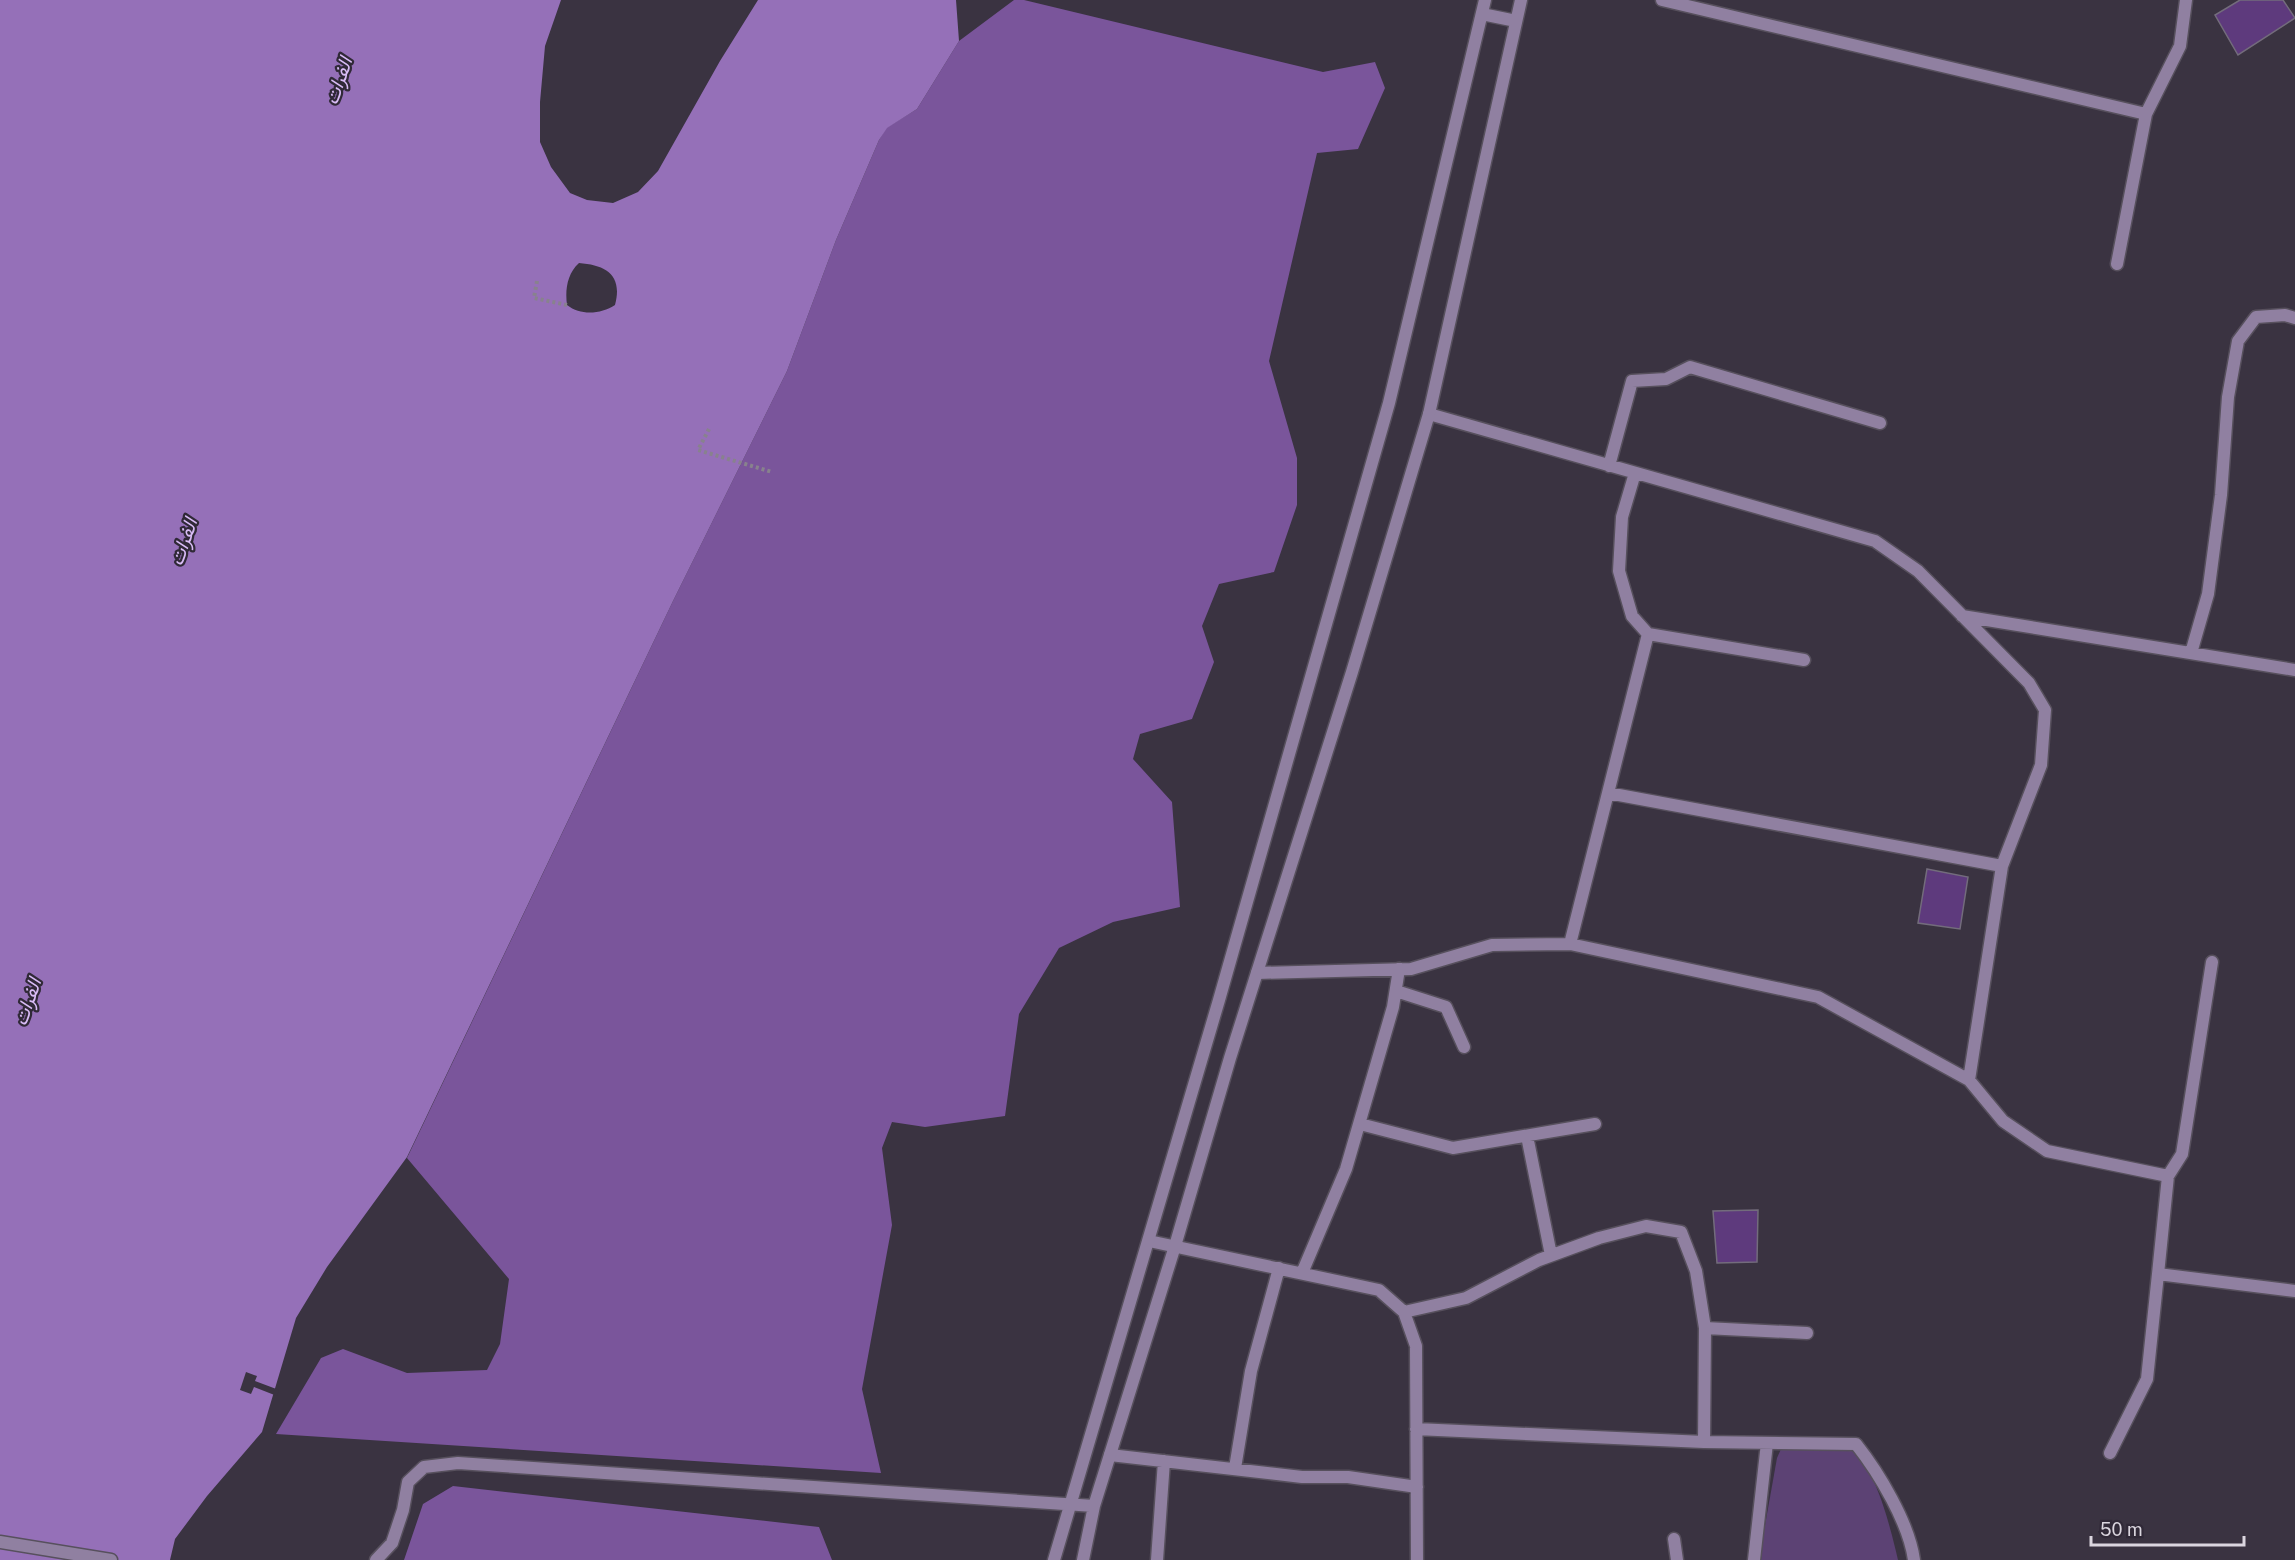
<svg xmlns="http://www.w3.org/2000/svg" width="2295" height="1560" viewBox="0 0 2295 1560" font-family="'Public Sans',Vazirmatn,sans-serif">
<rect width="100%" height="100%" fill="#3a3341"/>
<path fill="#5c4274" d="M1844,1448C1848,1449 1854,1451 1857,1454C1878,1477 1891,1530 1898,1560H1761L1764,1531L1777,1458L1781,1449Z"/>
<path fill="#7a559b" d="M1014,0H1024L1323,72L1375,62L1385,88L1358,149L1317,153L1269,361L1297,458V505L1274,572L1219,584L1202,626L1214,662L1192,719L1140,734L1133,759L1172,802L1180,907L1113,922L1059,948L1019,1014L1005,1116L925,1127L892,1122L882,1148L892,1225L862,1389L881,1473L276,1434L321,1358L343,1349L407,1373L487,1370L500,1344L509,1279L407,1158L673,601L787,371L836,240L879,140L886,128L917,109L959,41Z
M453,1486L819,1527L832,1560H404L423,1504Z"/>
<path fill="#9570b8" fill-rule="evenodd" d="M0,0H561L545,46L540,102V142L551,167L570,193L587,200L613,203L638,192L658,171L720,61L758,0H956L959,41L917,109L887,128L879,140L836,240L787,371L673,601L407,1157L327,1267L296,1318L262,1432L207,1496L175,1539L170,1560H0ZM579,263C606,265 623,275 615,305C601,314 581,316 567,305C565,290 567,274 579,263Z"/>
<path fill="#3a3341" d="M246,1372L257,1376L255,1381L279,1390L277,1396L254,1387L251,1394L240,1390Z"/>
<path fill="#5e3a7d" stroke="#736c7c" stroke-width="1.5" d="M2240,0H2283L2295,18L2238,55L2215,15Z
M1927,869L1968,877L1960,929L1918,923Z
M1758,1210L1757,1262L1717,1263L1713,1211Z"/>
<g fill="none" stroke-linecap="round" stroke-linejoin="round">
<defs>
<path id="minor" d="M1662,0L2146,114L2117,264
M2146,114L2180,46L2186,0
M1429,414L1875,541L1918,571L2029,683L2045,710L2041,765L2002,866L1969,1080
M1609,466L1632,381L1666,379L1690,367L1880,423
M1962,616L2295,670
M1648,634L1804,660
M2191,653L2208,594L2221,495L2228,397L2238,341L2256,317L2285,315L2295,318
M1608,793L2002,866
M1570,944L1648,634L1632,616L1619,571L1622,517L1635,473
M2212,962L2182,1154L2168,1176L2158,1274L2295,1291
M1257,973L1411,969L1492,945L1570,944L1818,997L1969,1080L2003,1121L2047,1151L2168,1176
M1396,991L1446,1007L1464,1047
M1360,1124L1453,1148L1595,1124
M1527,1136L1551,1255
M1149,1241L1379,1290L1404,1312L1416,1346L1417,1560
M1302,1273L1346,1169L1393,1007L1399,969
M1404,1312L1466,1298L1539,1260L1599,1238L1646,1226L1681,1232L1696,1271L1705,1328L1704,1442
M1705,1328L1807,1333
M1416,1429L1704,1442L1856,1444C1879,1473 1909,1523 1914,1560
M2110,1453L2147,1379L2158,1274
M1110,1455L1302,1477H1348L1417,1487
M1235,1468L1251,1371L1279,1268
M1674,1539L1677,1560
M1157,1560L1164,1461
M1754,1560L1767,1443"/>
<path id="tertiary" d="M1482,14L1516,21
M0,1542L111,1560
M376,1560L392,1543L403,1510L408,1482L424,1467L458,1463L1094,1506
M1054,1560L1219,1000L1389,403L1485,0
M1083,1560L1094,1506L1175,1246L1230,1058L1352,672L1429,414L1521,0"/>
</defs>
<use href="#minor" stroke="#57505d" stroke-width="15"/>
<use href="#tertiary" stroke="#57505d" stroke-width="15"/>
<path stroke="#88828d" stroke-width="4" stroke-dasharray="3 3" stroke-linecap="butt" d="M537,281L534,298L567,305
M709,429L698,450L772,472"/>
<use href="#minor" stroke="#9080a1" stroke-width="12"/>
<use href="#tertiary" stroke="#9080a1" stroke-width="12"/>
</g>
<g text-anchor="middle" dominant-baseline="central" stroke-width="4.5" stroke-linejoin="round" paint-order="stroke">
<g font-size="20" font-style="italic" fill="#d9bcf6" stroke="#302937">
<text transform="translate(338 81) rotate(-71)">الفرات</text>
<text transform="translate(183 542) rotate(-71)">الفرات</text>
<text transform="translate(27 1002) rotate(-71)">الفرات</text>
</g>
</g>
<path d="M2091 1536v9h153v-9" fill="none" stroke="#dbd6df" stroke-width="3"/>
<text x="2100" y="1536" font-size="18" fill="#dbd6df" stroke="#302937" stroke-width="4.5" paint-order="stroke">50 m</text>
</svg>
